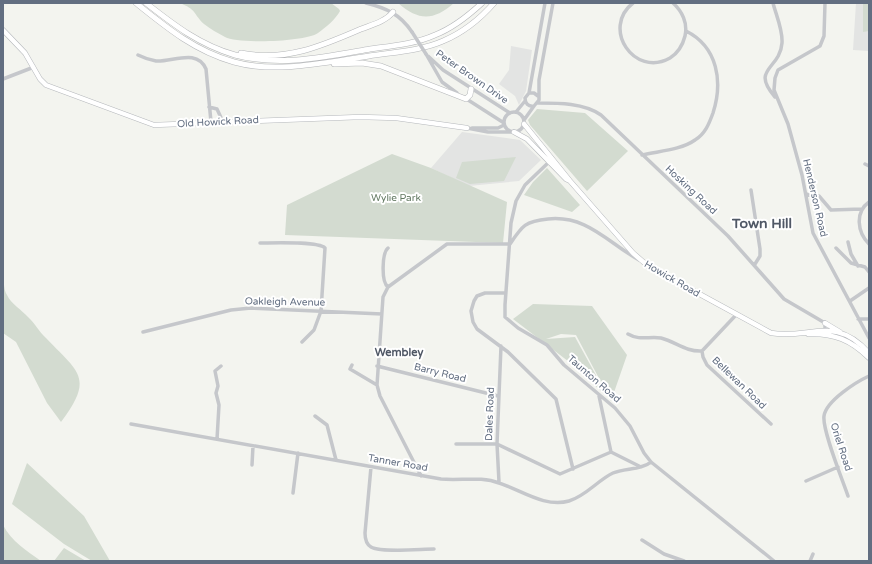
<svg xmlns="http://www.w3.org/2000/svg" width="872" height="564" viewBox="0 0 872 564" font-family="'Varela Round',sans-serif">
<rect width="100%" height="100%" fill="#f3f4ef"/>
<path fill="#e3e4e3" d="M856,3H869V51L853,50Z
M511,46L532,50L526,91L519,105L515,96L499,84L509,70Z
M462,132L520,140L541,160L519,181L469,186L431,168Z"/>
<path fill="#d3dbd0" d="M179,3H331L339,9L340,11C336,19 325,28 318,33C305,42 238,44 225,37C218,33 210,29 204,24C193,14 197,9 179,3Z
M398,3H454C433,21 419,21 398,3Z
M863,3H869V31L863,32Z
M537,109L585,113L628,151L587,191L530,125L528,120Z
M392,154L431,168L507,202L503,243L285,235L287,205Z
M516,157L504,181L470,184L456,178L462,162Z
M547,168L580,205L572,212L524,195L533,182Z
M3,271C4,278 3,289 7,295C11,304 22,310 28,317C35,323 39,332 46,338C78,372 95,377 61,422L47,403L16,342L3,333Z
M533,304L592,306L627,355L611,401L576,335L561,334L546,339L575,337L608,397L593,384L594,381L513,319Z
M27,463L84,516L110,561H92L64,544L12,504Z
M3,525C12,542 26,550 41,561H3Z
M64,548L86,561H54Z"/>
<g fill="none" stroke-linecap="round" stroke-linejoin="round">
<defs>
<path id="major" d="M3,30L25,53L40,79L46,85L154,125L360,117L396,118L467,128
M524,124L570,181L633,253L648,266L771,333C809,340 835,314 869,353
M514,132L527,139L566,179L570,181
M825,323L840,332
M808,334C834,333 851,340 869,358"/>
<path id="highway" d="M136,3C167,28 195,51 234,62C277,74 326,62 369,56C394,52 420,51 443,41C462,33 480,19 494,3
M146,3C174,25 200,45 235,55C280,67 325,57 370,49C392,46 415,44 435,35C453,28 468,16 482,3
M241,53C285,62 322,46 361,29C371,25 385,22 393,12
M334,64L362,63L381,66L466,99L470,95L471,89"/>
</defs>
<use href="#major" stroke="#b5b8bc" stroke-width="5.5"/>
<use href="#highway" stroke="#b5b7ba" stroke-width="6"/>
<path stroke="#c5c7cb" stroke-width="3.5" d="M366,3C386,8 400,14 412,32
M633,3C601,28 634,78 670,58C678,53 683,44 685,36C688,23 682,11 673,3
M773,3C776,15 783,30 782,43C780,70 750,68 775,97
M825,3L824,36L820,46L778,70L775,78L774,90L788,124L802,175L813,233L869,338
M426,54L442,82L457,93
M138,55C144,58 150,60 156,61C173,62 197,48 206,69L211,122
M428,56L443,70L510,113
M3,79L34,67
M529,93L545,3
M538,96L534,93H529L525,98C525,103 528,107 534,106L539,100V80L553,3
M465,98L504,123
M538,103C559,103 584,103 601,115L728,236L784,299L825,323V334
M209,107L217,109L223,122
M504 122a10 10 0 1 1 20 0a10 10 0 1 1-20 0Z
M516,112L525,101
M524,120L534,106
M467,128L488,132H511
M472,128H498L504,125
M642,155C659,151 681,150 695,140C705,134 709,124 713,113C723,82 718,47 686,31
M550,161L525,185L516,201L511,223L505,305V317L518,328L547,345L564,365L615,408L630,426L644,453L651,462L774,561
M865,164L869,166
M751,190L760,249V256L755,264
M806,194L819,196L831,210L862,209
M869,202C855,212 857,232 869,244
M848,242L851,254L858,266
M260,243C272,243 318,241 325,248L321,311L314,330L302,342
M388,248C382,253 381,282 388,287
M836,248L851,263L865,267L869,272
M506,293H485L477,296L474,301L471,311L473,322L477,329L508,352L556,399L573,469
M850,301L869,288
M858,319H869
M143,332L231,310L251,308L382,314
M628,334C640,341 649,336 661,338C676,342 686,352 702,351L736,315
M702,351L703,357L707,365L771,424
M352,365L350,369L377,385
M377,366L498,396
M599,396L611,452
M315,416L327,425L336,460
M131,424L441,479C460,481 481,476 499,483C521,490 545,508 569,501C586,496 598,480 613,473C624,468 642,470 651,462
M217,439L219,405L216,393L218,386L215,371L221,366
M456,444H497L560,474L611,452L639,466
M252,465L253,446
M371,467L365,533C365,539 366,544 371,547C381,553 421,549 434,549
M421,476L380,396L377,385L383,297L388,287L447,244H510C522,226 525,221 548,219C587,215 607,242 639,260
M806,481L838,467
M499,482L497,444L501,346
M293,493L298,453
M848,496C843,481 822,430 824,416C826,401 856,382 869,376
M642,540L664,554L684,561
M810,561L813,554"/>
<use href="#major" stroke="#fff" stroke-width="4.5"/>
<use href="#highway" stroke="#fff" stroke-width="5"/>
<path stroke="#c5c7cb" stroke-width="3.5" d="M412,32L426,54"/>
</g>
<g text-anchor="middle" dominant-baseline="central" stroke-width="4" stroke-linejoin="round" paint-order="stroke">
<g font-size="10" fill="#626e81" stroke="#fff">
<text transform="translate(472 77) rotate(35)">Peter Brown Drive</text>
<text transform="translate(218 122) rotate(-3)">Old Howick Road</text>
<text transform="translate(691 190) rotate(43)">Hosking Road</text>
<text transform="translate(815 198) rotate(77)">Henderson Road</text>
<text transform="translate(672 279) rotate(30)">Howick Road</text>
<text transform="translate(285 302) rotate(1)">Oakleigh Avenue</text>
<text transform="translate(440 373) rotate(14)">Barry Road</text>
<text transform="translate(594 379) rotate(41)">Taunton Road</text>
<text transform="translate(739 383) rotate(44)">Bellewan Road</text>
<text transform="translate(490 414) rotate(-88)">Dales Road</text>
<text transform="translate(841 447) rotate(72)">Oriel Road</text>
<text transform="translate(398 463) rotate(10)">Tanner Road</text>
</g>
<g font-size="10" fill="#627861" stroke="#fff">
<text x="396" y="198">Wylie Park</text>
</g>
<g font-size="11" font-weight="bold" fill="#505866" stroke="#fff">
<text x="399" y="352">Wembley</text>
</g>
<g font-size="14" font-weight="bold" fill="#505866" stroke="#fff">
<text x="762" y="223">Town Hill</text>
</g>
</g>
<rect width="872" height="564" fill="none" stroke="#626e81" stroke-width="8"/>
</svg>
